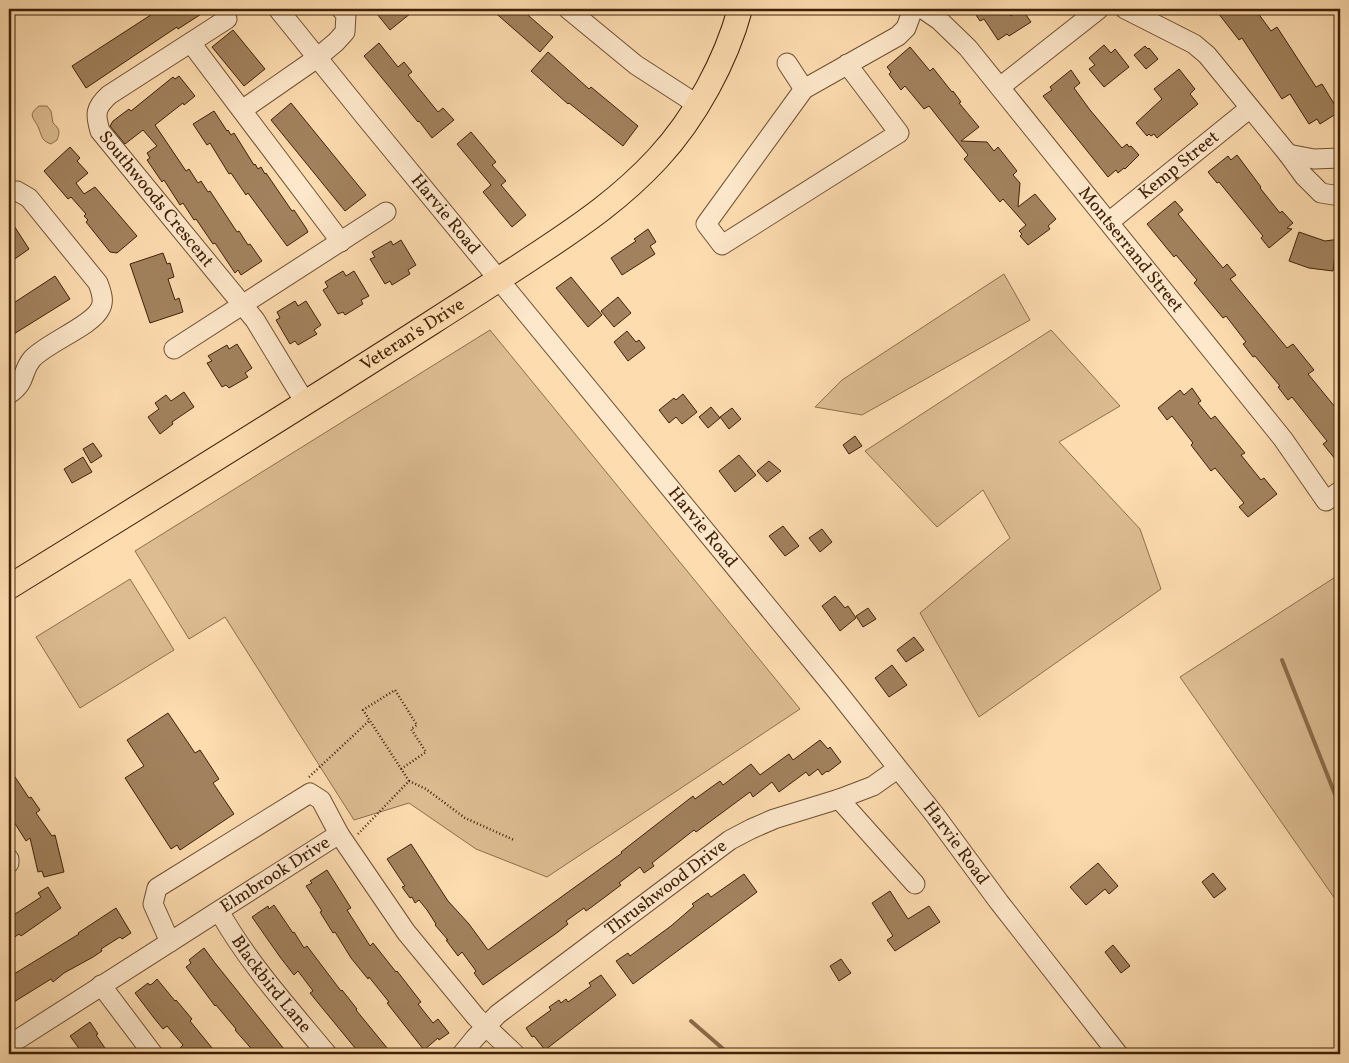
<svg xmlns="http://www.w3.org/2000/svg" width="1349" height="1063" viewBox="0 0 1349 1063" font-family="Vollkorn,serif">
<rect width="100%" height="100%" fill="#fddcaf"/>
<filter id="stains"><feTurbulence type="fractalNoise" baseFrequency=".004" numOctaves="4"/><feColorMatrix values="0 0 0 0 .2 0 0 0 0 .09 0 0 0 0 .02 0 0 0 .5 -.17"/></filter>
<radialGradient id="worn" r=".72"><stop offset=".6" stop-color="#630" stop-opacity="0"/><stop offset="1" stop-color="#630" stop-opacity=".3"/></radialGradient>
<path fill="#ddbc92" stroke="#8e6e4c" d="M39,106H47L51,111L53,123C60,129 60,132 57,140L51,144C42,141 42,137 39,129C35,118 26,116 39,106Z
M1004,274L1030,320L862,415L815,407L842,380Z
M490,330L800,709L547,877L476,849L409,803L354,820L225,617L189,639L135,551Z
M1051,330L1120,406L1059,442L1140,529L1161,589L979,717L920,613L1010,538L983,490L937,527L865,451Z
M1340,574V906L1180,677Z
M130,579L174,650L80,708L36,637Z"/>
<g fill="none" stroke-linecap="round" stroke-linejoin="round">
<path stroke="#8b6b4a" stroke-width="4" d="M1282,660L1340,807
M691,1021L729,1054"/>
</g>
<path fill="#a2825e" stroke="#402107" d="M160,9H209L178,29L177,27L86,88L72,66Z
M373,9H416L390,30Z
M491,9H521L553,37L540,52Z
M972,9H1006L1011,16L1020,10L1022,14L1024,12L1031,22L1009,36L1007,34L998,40L984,19L980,21Z
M1215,9H1255L1271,31L1277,27L1316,87L1322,84L1339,112L1320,124L1317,119L1309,124L1290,94L1282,99L1242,38L1239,40Z
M233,30L265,69L244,86L212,47Z
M379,43L398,67L404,62L412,72L408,75L438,112L443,108L454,120L432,138L419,121L418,122L364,56Z
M1104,45L1111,53L1115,49L1129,67L1104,87L1089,69L1095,65L1089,58Z
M1145,46L1148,49L1149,48L1158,59L1146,69L1134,55Z
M910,47L930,71L933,68L952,92L953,91L961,102L959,103L979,127L961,141L987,142L994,151L998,147L1017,171L1013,175L1020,183L1018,207L1035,194L1056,219L1048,226L1050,229L1028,245L1020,236L1022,234L1019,231L1026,225L1003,199L1000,202L964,159L968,155L929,106L924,109L905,86L901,90L889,74L891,72L887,67Z
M548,52L589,89L591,87L638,126L623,146L569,103L568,104L531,71Z
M1179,69L1195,89L1190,94L1198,104L1157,138L1154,134L1151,136L1149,134L1147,136L1136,123L1162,99L1154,89Z
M1071,70L1080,83L1074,88L1090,110L1122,148L1127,144L1129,147L1131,146L1139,155L1125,169L1124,168L1118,173L1116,170L1108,177L1043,96L1052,90L1050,87Z
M179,76L195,96L184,105L183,103L155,125L186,171L189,169L198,183L201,181L208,192L210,191L237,232L239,231L248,245L250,244L262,261L241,275L238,270L235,273L215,243L213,244L196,219L194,220L183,203L180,205L164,180L162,182L147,160L150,158L147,153L157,146L143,130L125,144L110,126L113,121L129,109L131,111L173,77L175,79Z
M291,103L366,195L345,211L271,120Z
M214,111L227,131L228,130L231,135L234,133L254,165L255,164L258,169L261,167L265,174L266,173L292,211L294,210L306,228L308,232L287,246L248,193L246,195L231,173L229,174L210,143L207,145L193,124Z
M471,132L496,162L492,165L506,181L501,185L526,215L512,227L483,192L491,185L457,144Z
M70,147L80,158L77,161L88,173L76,183L84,194L95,187L137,236L117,253L110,252L86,222L88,220L84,216L86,214L71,197L68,199L44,171Z
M1237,155L1261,187L1260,188L1280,213L1282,211L1293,223L1287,228L1292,229L1269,248L1261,238L1263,236L1219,182L1217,183L1208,172L1228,156L1231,160Z
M1175,201L1183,210L1178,214L1223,268L1227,264L1236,275L1230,279L1287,348L1293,344L1314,370L1308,374L1340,413V465L1323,444L1327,441L1292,397L1288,400L1278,387L1280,386L1255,356L1253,357L1243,344L1246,342L1226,316L1223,318L1194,283L1197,280L1176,255L1174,257L1147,224Z
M9,218L29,249L9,263Z
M648,229L656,242L650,246L655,254L622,275L611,258L636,241L634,239Z
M1299,232L1325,241L1340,239V253L1335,255L1333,271L1309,268L1289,261Z
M401,240L416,265L408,270L410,274L392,285L390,281L385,284L370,259L375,257L372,252L391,241L393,245Z
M163,253L167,264L170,263L174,277L168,279L175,300L179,298L183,312L150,323L130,264Z
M343,271L346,276L354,271L369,296L361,300L363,304L345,315L343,312L338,314L323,290L328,287L325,282Z
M55,276L70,299L9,337V306Z
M571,277L602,315L588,327L556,288Z
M618,297L631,313L614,327L601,311Z
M295,301L298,306L306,301L321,325L314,330L317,334L298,345L295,341L290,344L276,320L280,318L277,312Z
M627,331L636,342L639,340L645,348L628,361L614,342Z
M237,344L252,368L245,373L248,377L229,388L226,385L222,387L207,363L212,361L208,356L227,345L229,349Z
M1192,388L1201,401L1198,403L1211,419L1215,416L1245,453L1241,455L1261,480L1264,478L1277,494L1248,517L1239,507L1244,503L1215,468L1211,471L1191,445L1193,443L1172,416L1167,420L1158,408L1180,390L1184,395Z
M184,392L194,407L172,422L173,424L160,434L148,417L159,409L155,403L166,395L171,401Z
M683,394L697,412L682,424L676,417L669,423L659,410L674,398L676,400Z
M711,407L720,418L708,428L699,417Z
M732,408L741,419L729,429L720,417Z
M855,436L862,446L849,454L843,445Z
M93,443L102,456L91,463L83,449Z
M739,455L756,475L735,492L719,471Z
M83,457L92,472L72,483L64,469Z
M769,461L781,471L767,482L757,471Z
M783,526L799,546L785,556L769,536Z
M822,529L832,542L820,552L809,538Z
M835,596L845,608L848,606L856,618L840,631L822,606Z
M868,608L876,619L863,627L856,616Z
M914,637L924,650L906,662L897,650Z
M892,665L907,685L889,697L875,678Z
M168,713L195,753L200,750L219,779L213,783L234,814L180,850L177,845L171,849L125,778L144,766L127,740Z
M820,740L828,749L830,747L841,762L828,772L827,771L822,775L818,769L809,776L806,772L779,792L772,782L753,797L750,792L696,832L694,830L657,859L652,863L654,866L644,873L640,867L619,883L621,885L593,906L586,911L584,908L566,921L568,924L558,932L483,985L474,973L476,971L462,952L458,956L446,940H448L435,925L436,924L427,910L419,900L415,903L412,897L410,898L402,887L405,886L387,859L411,844L448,901L469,924L488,950L622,853L621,852L693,796L695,799L720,781L723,785L751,764L760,775L789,754L793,760Z
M9,768L29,798L31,797L40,810L36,813L52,836L55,835L64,872L44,877L42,871L38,872L30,838L26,841L14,822L9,825Z
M1098,863L1118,886L1109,894L1105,889L1086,905L1070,887Z
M327,870L351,908L347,910L370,946L373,943L396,972L397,971L421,1002L418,1004L433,1023L438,1019L449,1033L439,1040L438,1038L424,1050L387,1003L389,1002L369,977L368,979L351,958L335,932L333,933L320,912L322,911L306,886L312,883L310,881Z
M1213,873L1226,889L1214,898L1202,882Z
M744,874L757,892L633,984L616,961L628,953L630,956L671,926L694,906L692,904L708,893L711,897Z
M48,887L61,908L21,936L19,934L9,941V918L41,897L38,893Z
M890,891L908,919L929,906L940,922L895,951L887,940L893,936L872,903Z
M274,905L293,933L294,932L304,948L307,946L341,991L342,990L357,1009L356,1010L392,1054H360L310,993L313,991L298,971L294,975L280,957L252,917L268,906L269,909Z
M116,908L131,933L122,939L120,937L101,949L102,951L93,957L64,973L53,982L51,979L9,1005V979L14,975V974L79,934L78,933Z
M1113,945L1130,966L1121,973L1105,952Z
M204,948L215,963L288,1054H256L235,1030L236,1029L216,1005L215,1006L186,967L191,963L189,960Z
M841,959L851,973L839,981L830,966Z
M601,975L616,995L545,1050L534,1036L532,1037L526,1028L551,1010L549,1007L559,1000L561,1003L566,999L568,1002L591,986L589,983Z
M157,979L175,1001L176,1000L192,1019L190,1021L217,1054H185L180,1048L183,1045L167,1026L163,1029L154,1018L135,993L148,983L149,985L152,984Z
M90,1022L98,1034L96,1035L109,1054H83L70,1036Z"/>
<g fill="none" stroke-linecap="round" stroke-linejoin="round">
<defs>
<g id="minor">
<path id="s1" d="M278,9L366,118L836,690L935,815L999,902L1118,1054"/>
<path d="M568,9L636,65L698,105"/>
<path id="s2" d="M923,9L939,20L968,48L1283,439L1326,501L1340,491"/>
<path d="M1125,9L1194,44L1207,55L1288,154L1304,176L1321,193L1340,196"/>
<path id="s3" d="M227,19L109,95C95,108 95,114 100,131L255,320L306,404"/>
<path d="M191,43L341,242"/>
<path d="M787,63L804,89"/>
<path d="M847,64L899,133L722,245L706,224L804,89L898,36L906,28L913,9"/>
<path d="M1000,87L1099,9"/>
<path d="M242,110L317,58L336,42L345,32L346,14L341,9"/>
<path d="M1288,154L1314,159L1340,158"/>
<path d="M9,191H17L29,198L98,283C101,291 105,301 100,309C92,326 46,343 32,359C21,372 27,382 9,394"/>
<path id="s4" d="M1109,222L1250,108"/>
<path d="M174,349L386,212"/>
<path d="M839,799L915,884"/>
<path d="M9,859V863"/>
<path id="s5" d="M219,911C248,963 289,1008 327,1054"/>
<path d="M170,942L153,904L157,888L310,793L321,800L339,834"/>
<path d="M101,985L153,1054"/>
<path id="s6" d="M9,1045L339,834L406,932L476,1017L515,1054"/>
<path id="s7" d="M462,1054L475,1038L498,1014L730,840L751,829L774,819L839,799L873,786L897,769"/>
</g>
<g id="major">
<path id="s8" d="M9,587C150,500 291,413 431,323C467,300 503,277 539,253C583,224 622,197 658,158C695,118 726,61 740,9"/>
</g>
</defs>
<use href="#minor" stroke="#6f5031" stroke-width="21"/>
<use href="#major" stroke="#402107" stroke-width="26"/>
<path stroke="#402107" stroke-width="2.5" stroke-dasharray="1 2.5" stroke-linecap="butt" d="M401,769L426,752L411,729L417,725L395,690L363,710L409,781
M309,777L370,720
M358,834L409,781L426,789L465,818L514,840"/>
<use href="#minor" stroke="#fee8cb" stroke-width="19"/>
<use href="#major" stroke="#fddcaf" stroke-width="24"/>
</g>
<g text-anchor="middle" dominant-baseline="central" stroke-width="4.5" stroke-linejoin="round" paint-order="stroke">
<g font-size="18" fill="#402107" stroke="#fee8cb">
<text stroke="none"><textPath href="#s4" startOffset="90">Kemp Street</textPath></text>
<text stroke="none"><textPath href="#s3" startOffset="269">Southwoods Crescent</textPath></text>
<text stroke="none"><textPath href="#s1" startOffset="265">Harvie Road</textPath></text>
<text stroke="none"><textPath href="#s2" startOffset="319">Montserrand Street</textPath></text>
<text stroke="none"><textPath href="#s8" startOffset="476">Veteran's Drive</textPath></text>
<text stroke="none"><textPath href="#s1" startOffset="670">Harvie Road</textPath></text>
<text stroke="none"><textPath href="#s1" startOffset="1075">Harvie Road</textPath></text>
<text stroke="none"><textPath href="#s6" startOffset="316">Elmbrook Drive</textPath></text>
<text stroke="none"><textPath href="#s7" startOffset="264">Thrushwood Drive</textPath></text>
<text stroke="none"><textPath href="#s5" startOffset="90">Blackbird Lane</textPath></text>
</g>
</g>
<rect width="1349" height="1063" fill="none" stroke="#fddcaf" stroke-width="30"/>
<rect x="10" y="10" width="1329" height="1043" fill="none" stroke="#402107" stroke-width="2.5"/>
<rect x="15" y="15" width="1319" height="1033" fill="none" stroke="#402107"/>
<rect width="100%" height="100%" filter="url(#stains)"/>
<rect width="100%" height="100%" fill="url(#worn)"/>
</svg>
